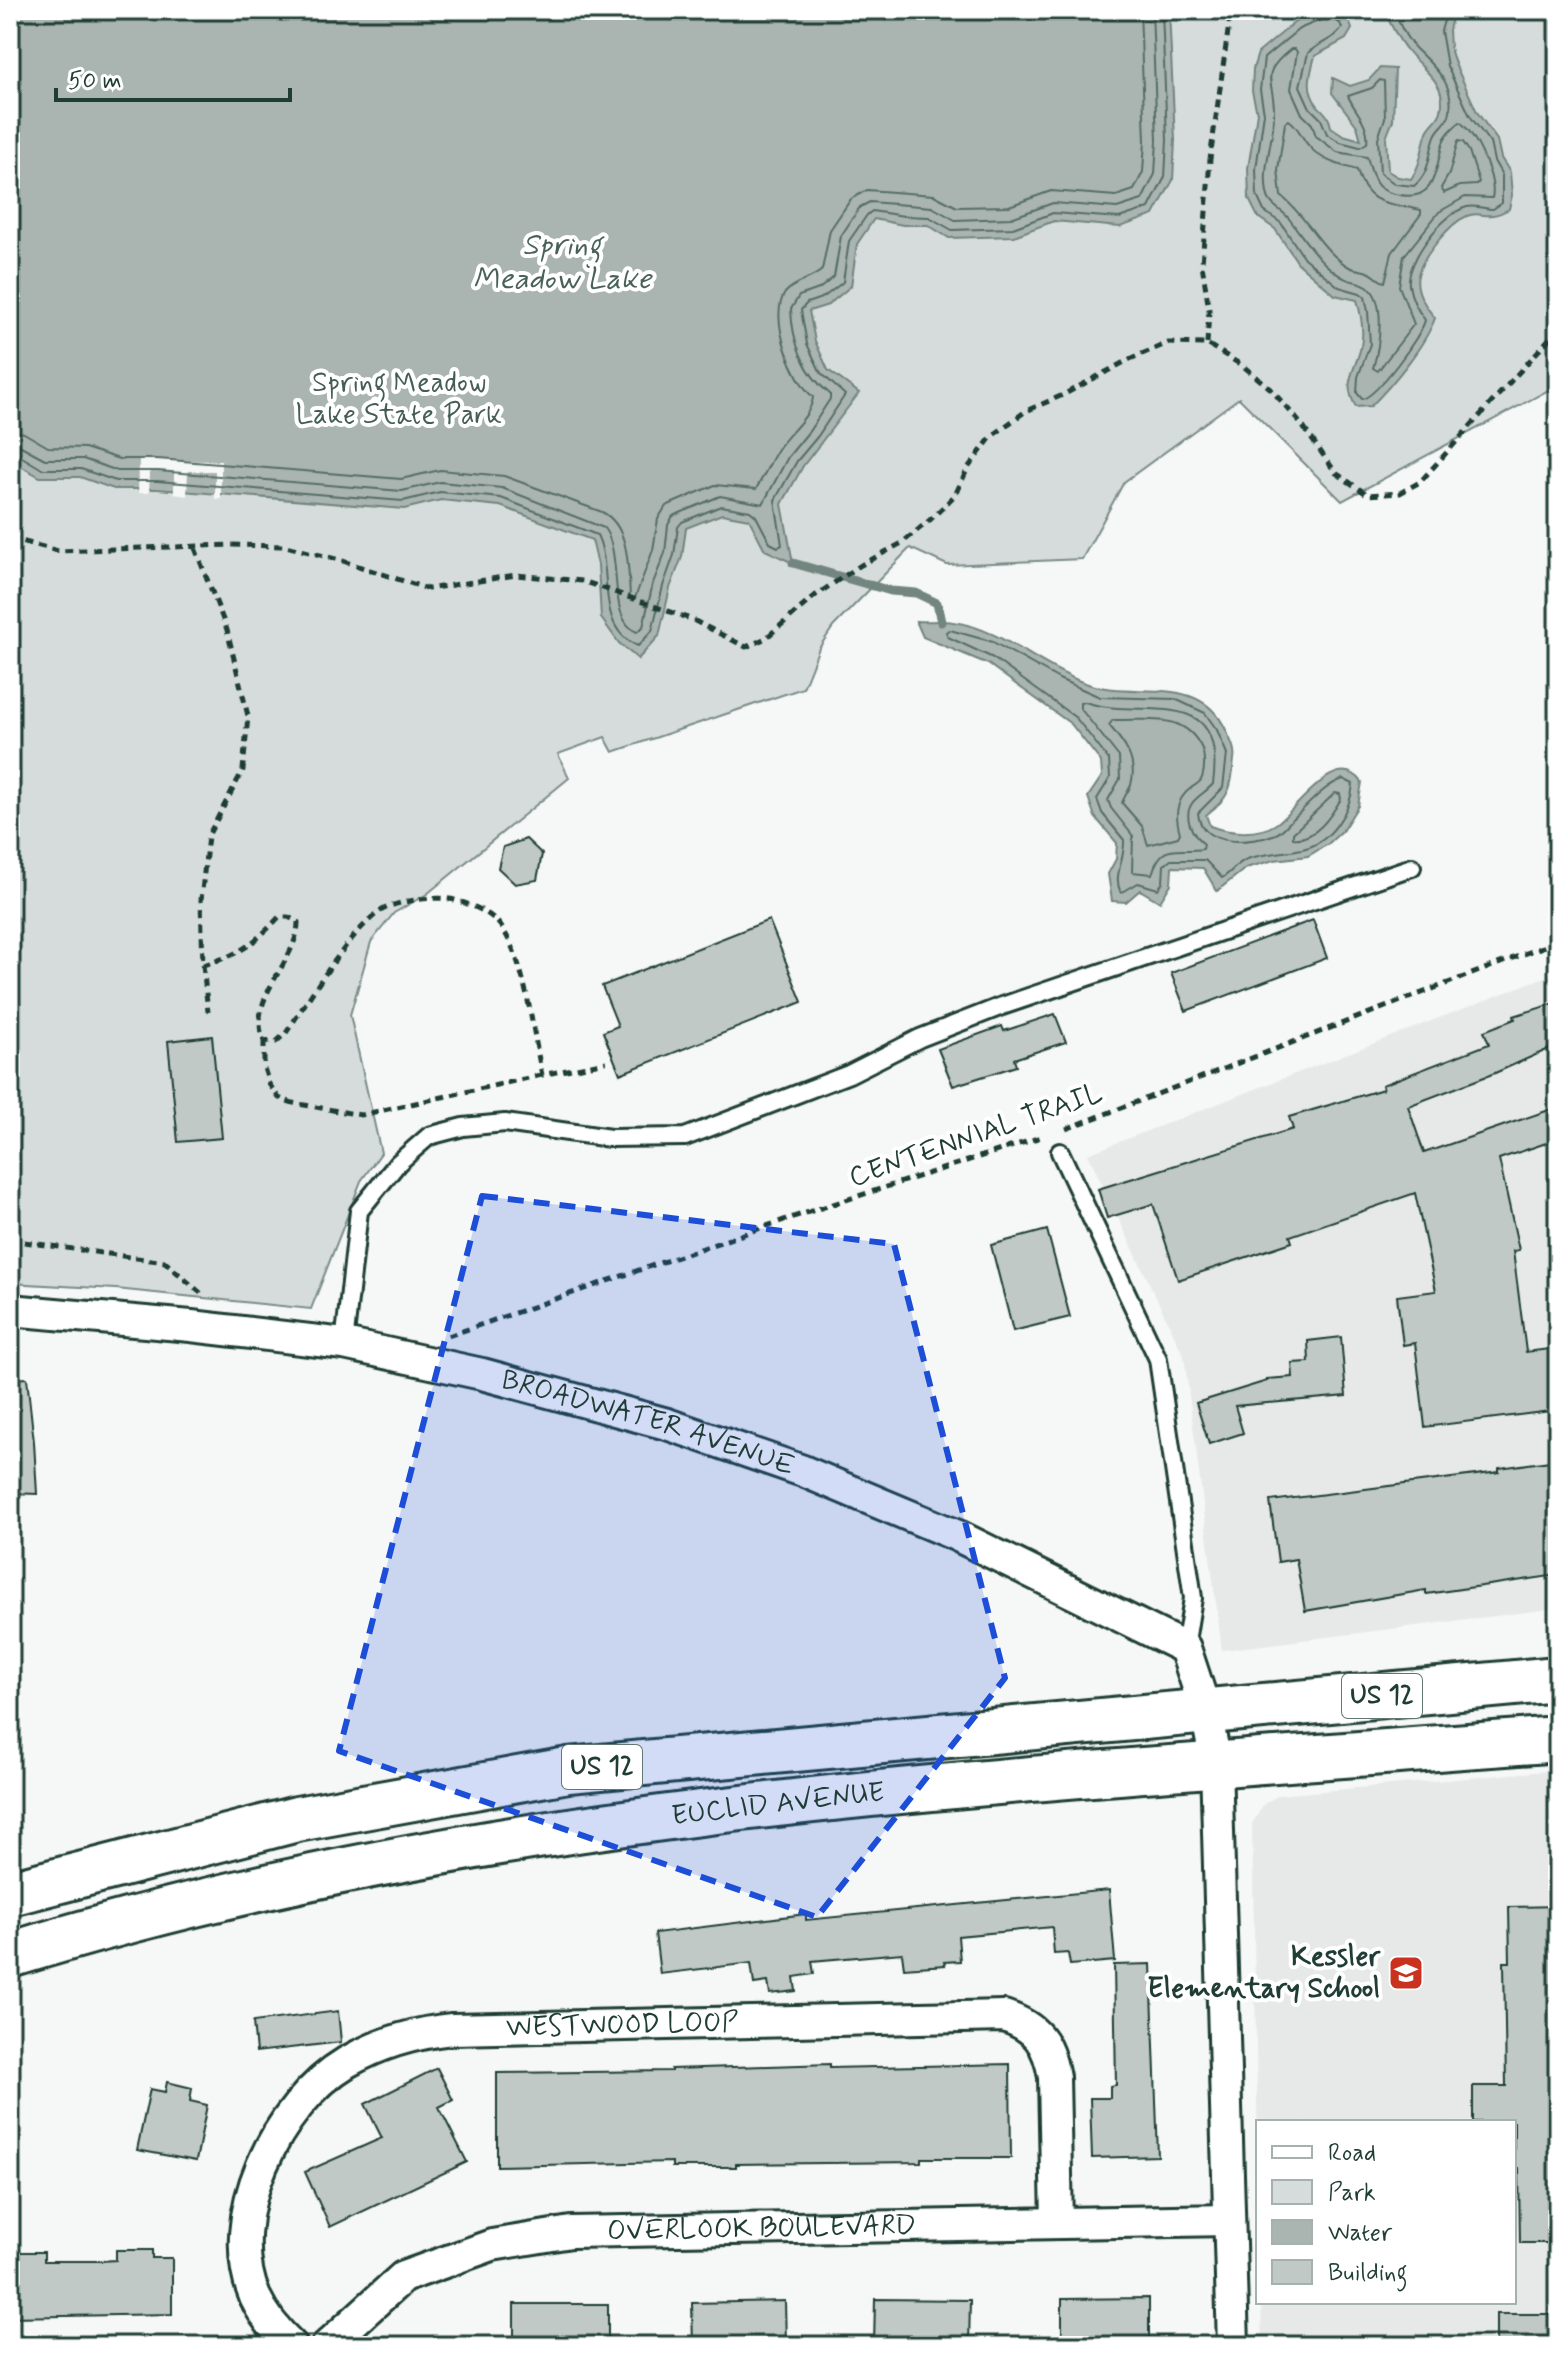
<svg xmlns="http://www.w3.org/2000/svg" width="1568" height="2356" viewBox="0 0 1568 2356" font-family="Mynerve,sans-serif">
<rect width="100%" height="100%" fill="#f6f7f7"/>
<filter id="ink" filterUnits="userSpaceOnUse"><feTurbulence type="fractalNoise" baseFrequency=".0125" numOctaves="2"/><feDisplacementMap in="SourceGraphic" scale="16" xChannelSelector="R" yChannelSelector="G"/><feConvolveMatrix kernelMatrix="1 2 1 2 8 2 1 2 1" color-interpolation-filters="sRGB"/></filter>
<g filter="url(#ink)">
<path fill="#e6e9e8" d="M1558,972V1608L1222,1650L1184,1356L1088,1154Z
M1558,1770V2346H1262L1261,2302H1514V2122H1258V2155L1252,1824L1264,1804L1279,1795Z"/>
<path fill="#d6dcdb" stroke="#7a8c88" stroke-width="2" d="M10,10H1558V385L1342,501L1239,398L1124,482L1082,559L947,565L910,548L833,627L819,648L803,688L613,752L605,737L558,754L569,778L427,894L394,913L371,942L350,1015L381,1153L361,1181L311,1309L116,1289L10,1283Z"/>
<path fill="#aab5b1" stroke="#72857f" stroke-width="2" d="M10,10H1169L1175,140L1173,180L1154,215L1120,227L1054,221L1014,236L949,238L928,225H903L874,219L857,244L851,286L828,305L809,311L815,341L828,370L859,393L803,466L782,504L793,563L765,550L749,519L722,514L686,528L682,557L670,588L659,636L638,659L619,643L601,618L598,565L592,540L500,506L441,500L404,509L157,489H114L80,477H40L10,460Z
M1384,10H1454L1449,30L1450,48L1455,64L1477,112L1497,140L1501,158L1510,172L1512,195L1509,209C1486,222 1481,210 1467,216C1455,221 1446,231 1438,241C1414,271 1408,286 1435,318C1425,346 1392,385 1371,406L1356,407C1341,381 1356,371 1361,346C1364,332 1361,314 1357,300L1335,295L1298,263L1275,229L1258,217L1249,199L1248,168L1257,113L1252,91L1253,69L1258,53L1295,22L1314,14L1334,12L1347,16L1352,29L1346,39L1315,56C1310,74 1305,90 1318,106C1326,114 1329,116 1331,127L1343,135L1361,140L1357,126L1332,93L1333,78L1350,86L1369,80L1380,68L1395,69L1393,120L1386,138L1388,171L1398,177L1411,179C1422,163 1421,149 1427,132C1430,124 1439,120 1441,111C1448,81 1420,69 1406,49C1397,38 1390,23 1384,10Z
M916,621C928,622 941,620 953,622C1002,629 1039,666 1085,683C1134,701 1199,671 1226,730C1230,740 1236,749 1234,759C1231,789 1231,796 1206,815L1210,826C1228,833 1258,836 1276,824C1298,809 1336,747 1362,782L1358,806L1342,831L1328,844L1308,856L1274,860L1246,868L1217,891L1203,868L1172,867L1171,884L1160,902L1140,890L1126,902L1112,901L1108,874L1116,859L1117,843L1095,817L1088,797L1102,776L1101,762L1071,724L988,664L923,637Z"/>
<path fill="#f6f7f7" d="M139,460L221,461V499H215V471H188L187,496L174,494V472L150,471L149,493H138Z"/>
<g fill="none" stroke-linecap="round" stroke-linejoin="round">
<path stroke="#576d66" stroke-width="2" d="M1393,10C1399,22 1405,38 1415,48C1434,67 1457,84 1449,116C1446,124 1438,128 1435,136C1428,155 1431,172 1414,186L1395,184L1380,173L1378,138L1385,118L1384,81L1380,80L1372,88L1348,96C1355,112 1370,124 1367,143L1360,147L1340,142L1327,134L1321,119L1310,108L1300,86L1308,53C1318,43 1336,39 1342,28L1340,23L1328,17L1299,29L1264,58L1260,90L1264,113L1256,169L1257,196L1264,211L1281,223L1304,258L1339,287L1360,293L1365,297L1368,311L1370,344L1358,377L1357,393L1362,399C1377,396 1422,335 1425,320C1418,311 1411,298 1409,285C1406,261 1443,213 1467,207C1475,205 1485,209 1493,209L1502,203V175L1494,161L1490,143L1470,116L1447,66L1441,31L1447,10
M1291,49H1295L1297,52L1291,89L1302,114L1312,124L1316,136L1337,152L1367,157C1374,179 1373,191 1400,195C1439,202 1435,164 1444,140C1447,133 1455,126 1460,122C1476,134 1497,179 1492,198L1465,197L1439,212L1404,256L1399,286L1414,324L1378,371L1373,368C1379,348 1387,300 1367,286C1360,281 1351,282 1344,278C1320,265 1306,241 1290,220C1283,209 1269,207 1267,193C1262,166 1274,140 1274,114C1275,79 1257,76 1291,49Z
M1289,120C1299,127 1301,137 1309,146C1321,161 1340,165 1357,170C1368,209 1391,202 1421,210V214L1392,253L1385,282C1379,281 1376,276 1370,273C1364,270 1357,270 1351,268C1321,252 1308,217 1281,196L1278,170L1285,123Z
M1458,141L1463,142L1469,151L1479,182L1476,185L1460,186L1444,193L1441,188L1449,174Z
M10,431L24,433L48,447L85,448L119,459H158L401,479L440,470L504,476L602,512C630,526 628,568 630,596L635,598L653,550L658,519L666,506L715,485L756,489C764,476 770,462 778,449C789,432 811,417 813,397C793,380 768,317 785,293C795,281 811,280 822,270L830,230L851,199L867,190L934,195L957,207L1009,206L1051,191L1116,196L1134,190L1143,172L1145,141L1140,10
M10,443L19,445L45,459H83L118,471H158L402,491L440,482L502,488L604,528C624,555 606,619 637,632L643,627L653,583L665,553L668,525L673,516L720,496L763,504L788,457L810,430L830,399V394C804,374 792,341 791,309L799,296L819,289L834,277L841,236L860,207L870,202L932,207L955,220L1011,218L1053,203L1117,208L1142,200L1155,174L1157,140L1152,10
M10,453L17,454L42,469H81L116,481H157L403,501L440,492L501,498L597,535C614,569 594,628 638,646L652,631L663,586L674,555L678,527L682,522L721,506L750,511L756,516L770,543L778,547L782,545L775,500L797,461L818,436L845,395L821,373L807,344L801,310L807,303L824,297L843,282L849,241L867,215L872,211L904,216L929,217L952,230L1013,228L1053,213L1119,218L1149,208L1165,177L1167,140L1162,10
M950,630L993,642L1059,679L1100,697L1175,699L1205,713L1217,730L1227,754L1223,788L1198,813C1201,848 1251,844 1276,834C1283,831 1289,822 1295,817C1309,804 1325,785 1343,779L1353,784C1351,810 1330,844 1302,849C1283,853 1265,853 1247,859C1237,863 1231,873 1222,878L1205,860H1171L1164,865L1163,882L1158,889L1138,883L1121,893C1112,875 1125,862 1124,840L1102,813L1097,799L1110,778L1109,760L1076,718L993,658L948,637L946,632Z
M1085,702C1143,722 1227,680 1213,784C1207,791 1199,795 1193,802C1182,816 1192,835 1204,844L1203,849C1175,853 1162,841 1152,874L1132,872L1133,836L1111,808L1108,800L1120,779L1119,757L1080,708V703Z
M1113,720C1147,721 1185,711 1202,749C1205,757 1205,772 1201,780C1199,783 1194,786 1191,788C1175,800 1175,816 1180,833L1178,837L1148,845L1142,826L1122,803C1124,797 1128,792 1131,785C1138,760 1124,743 1109,725Z
M1335,793L1340,794L1341,799C1331,816 1315,841 1293,838V833Z"/>
<path stroke="#72857f" stroke-width="9" d="M793,563L891,591L916,593L937,603L941,622"/>
</g>
<path fill="#c0c9c6" stroke="#1f3d34" stroke-width="2" d="M526,839L542,854L537,880L515,884L498,868L503,847Z
M769,920L802,1002L620,1074L603,1032L618,1026L602,986Z
M1313,920L1327,958L1186,1011L1171,973Z
M1558,1002V1045L1495,1073L1408,1106L1424,1153L1558,1107V1139L1499,1159L1519,1250L1513,1251L1526,1352L1558,1348V1410L1425,1427L1415,1343L1403,1345L1397,1296L1436,1291L1415,1193L1290,1236L1292,1242L1178,1280L1153,1204L1107,1218L1098,1189L1293,1129L1289,1117L1383,1089L1382,1085L1489,1044L1484,1031L1515,1019L1514,1016Z
M1055,1014L1066,1042L1014,1059L1016,1066L953,1086L938,1049L1002,1026L1004,1031Z
M212,1036L222,1138L178,1142L168,1041Z
M1047,1230L1070,1317L1013,1331L991,1245Z
M1341,1337L1346,1396L1235,1406L1243,1433L1209,1444L1196,1403L1267,1381V1379L1293,1377L1292,1363L1309,1362L1308,1341Z
M27,1378L34,1442L37,1494L10,1493V1379Z
M1558,1460V1575L1426,1594V1590L1305,1611L1296,1559L1278,1562L1270,1501L1499,1472V1468Z
M1109,1890L1115,1961L1070,1965L1068,1953L1054,1954L1052,1927L958,1936L960,1961L944,1962L945,1965L904,1968L902,1953L812,1961L814,1974L794,1977L796,1991L770,1994L768,1982L754,1984L751,1963L660,1974L655,1933L806,1914V1920Z
M1558,1906V2243H1520L1519,2168H1514V2122H1473V2086H1506L1504,1962H1510L1509,1907Z
M1151,1964L1158,2156L1092,2158L1090,2098H1110V2086L1116,2085L1114,1965Z
M338,2011L341,2042L256,2052L253,2022Z
M830,2064V2068L1010,2064L1011,2158H921V2162L736,2164V2167H672V2162L497,2166V2073L671,2071V2069Z
M437,2068L453,2100L439,2107L467,2162L330,2227L305,2172L382,2138L365,2104Z
M167,2082L192,2088L190,2101L207,2105L196,2161L137,2150L150,2089L165,2092Z
M116,2250H152V2258H172V2314L10,2317V2252H44V2261H100L116,2260Z
M1149,2298V2346H1062V2299Z
M875,2299L970,2300L969,2346H874Z
M785,2301L786,2346H693L692,2303Z
M514,2304H608V2346H514Z
M1496,2314H1558V2346H1496Z"/>
<g fill="none" stroke-linecap="round" stroke-linejoin="round">
<defs>
<path id="service" d="M1060,1152L1158,1359L1193,1598L1185,1648
M344,1344L359,1211L398,1163L429,1136L463,1127L505,1123L610,1138L685,1137L849,1074L920,1038L1002,1006L1412,867"/>
<g id="minor">
<path id="s1" d="M10,1310L191,1326L344,1344L482,1374L667,1424L803,1471L958,1536L1185,1648L1206,1712L1216,1763L1233,2346"/>
<path id="s2" d="M292,2346C277,2332 264,2316 255,2297C221,2217 277,2104 347,2062C380,2043 415,2033 452,2029L1004,2016C1037,2027 1048,2043 1054,2077L1057,2223"/>
<path id="s3" d="M327,2346L403,2277L492,2245L571,2232L1229,2220"/>
</g>
<g id="trunk">
<path d="M10,1893L297,1819L568,1770L1558,1679"/>
<path id="s4" d="M10,1955C511,1799 1039,1780 1558,1739"/>
</g>
</defs>
<use href="#service" stroke="#1f3d34" stroke-width="22"/>
<use href="#minor" stroke="#1f3d34" stroke-width="36"/>
<use href="#trunk" stroke="#1f3d34" stroke-width="50"/>
<path stroke="#1f3d34" stroke-width="5" stroke-dasharray="8 6" stroke-linecap="butt" d="M1207,344L1209,310L1202,264L1210,159L1231,10
M10,538L58,551L230,545L286,546L343,561L428,589L516,575L583,581L693,620L746,647L766,638L816,595L861,565L902,543L931,519L955,495L968,468L992,436L1026,411L1063,395L1130,359L1168,343L1207,344L1243,366L1270,388L1301,424L1336,473L1368,495L1400,493L1420,482L1558,329
M195,548L227,630L248,716L243,770L208,836L201,900L203,965C239,955 254,944 279,917H288L298,922C298,962 245,998 264,1041L276,1042L286,1033C308,1000 348,934 379,912C394,901 432,896 450,899C468,903 492,912 502,928C526,964 533,1033 542,1075L606,1062
M203,965L208,1012
M264,1041V1068L269,1084L279,1098L293,1103L361,1115L542,1075
M1066,1129L1558,941
M10,1240L165,1262L203,1295
M448,1336L790,1218L1041,1137"/>
<use href="#service" stroke="#fff" stroke-width="16"/>
<use href="#minor" stroke="#fff" stroke-width="30"/>
<use href="#trunk" stroke="#fff" stroke-width="44"/>
</g>
</g>
<path fill="#1d4ed8" fill-opacity="0.2" stroke="#1d4ed8" stroke-width="6" stroke-dasharray="16 10" stroke-linejoin="round" d="M482,1196L894,1244L1005,1678L817,1917L339,1751Z"/>
<defs>
<symbol id="school-square" viewBox="-11 -11 22 22"><rect x="-9" y="-9" width="18" height="18" rx="4" fill="#c8321e" stroke="#fff"/><path d="M0-5L7-2L0 1L-7-2ZM-4 1L0 2.5L4 1V4Q0 6-4 4Z" fill="#fff"/></symbol>
</defs>
<g fill-rule="evenodd">
<use href="#school-square" x="1386" y="1953" width="40" height="40"/>
</g>
<g text-anchor="middle" dominant-baseline="central" stroke-width="8" stroke-linejoin="round" paint-order="stroke">
<g fill="#fff" stroke="#627771" stroke-width="2">
<rect x="1342" y="1674" width="80" height="44" rx="6"/>
<rect x="562" y="1745" width="80" height="44" rx="6"/>
</g>
<g font-size="26" font-weight="bold" fill="#1f3d34">
<text x="1382" y="1696">US 12</text>
<text x="602" y="1767">US 12</text>
</g>
<g font-size="28" fill="#445d55" stroke="#fff">
<text x="399" y="383">Spring Meadow<tspan x="399" dy="32">Lake State Park</tspan></text>
</g>
<g font-size="28" fill="#1f3d34" stroke="#fff">
<text transform="translate(976 1136) rotate(-19)">CENTENNIAL TRAIL</text>
<text stroke="none"><textPath href="#s1" startOffset="650">BROADWATER AVENUE</textPath></text>
<text stroke="none"><textPath href="#s4" startOffset="784">EUCLID AVENUE</textPath></text>
<text stroke="none"><textPath href="#s2" startOffset="614">WESTWOOD LOOP</textPath></text>
<text stroke="none"><textPath href="#s3" startOffset="468">OVERLOOK BOULEVARD</textPath></text>
</g>
<g font-size="28" font-weight="bold" fill="#1f3d34" stroke="#fff" text-anchor="end">
<text x="1380" y="1957">Kessler<tspan x="1380" dy="32">Elementary School</tspan></text>
</g>
<g font-size="30" font-style="italic" fill="#49615a" stroke="#fff">
<text x="562" y="245">Spring<tspan x="562" dy="34">Meadow Lake</tspan></text>
</g>
</g>
<rect width="1568" height="2356" fill="none" stroke="#fff" stroke-width="40"/>
<rect x="20" y="20" width="1528" height="2316" fill="none" stroke="#1f3d34" stroke-width="3" filter="url(#ink)"/>
<rect x="1256" y="2120" width="260" height="184" fill="#ffffff" stroke="#a5b1ae" stroke-width="2"/>
<rect x="1272" y="2146" width="40" height="12" fill="#ffffff" stroke="#a5b1ae" stroke-width="2"/>
<text x="1328" y="2160" font-size="24" fill="#1f3d34">Road</text>
<rect x="1272" y="2180" width="40" height="24" fill="#d6dcdb" stroke="#a5b1ae" stroke-width="2"/>
<text x="1328" y="2200" font-size="24" fill="#1f3d34">Park</text>
<rect x="1272" y="2220" width="40" height="24" fill="#aab5b1" stroke="#a5b1ae" stroke-width="2"/>
<text x="1328" y="2240" font-size="24" fill="#1f3d34">Water</text>
<rect x="1272" y="2260" width="40" height="24" fill="#c0c9c6" stroke="#a5b1ae" stroke-width="2"/>
<text x="1328" y="2280" font-size="24" fill="#1f3d34">Building</text>
<path d="M56 88v12h234v-12" fill="none" stroke="#1f3d34" stroke-width="4"/>
<text x="68" y="88" font-size="24" fill="#1f3d34" stroke="#ffffff" stroke-width="6" paint-order="stroke">50 m</text>
</svg>
